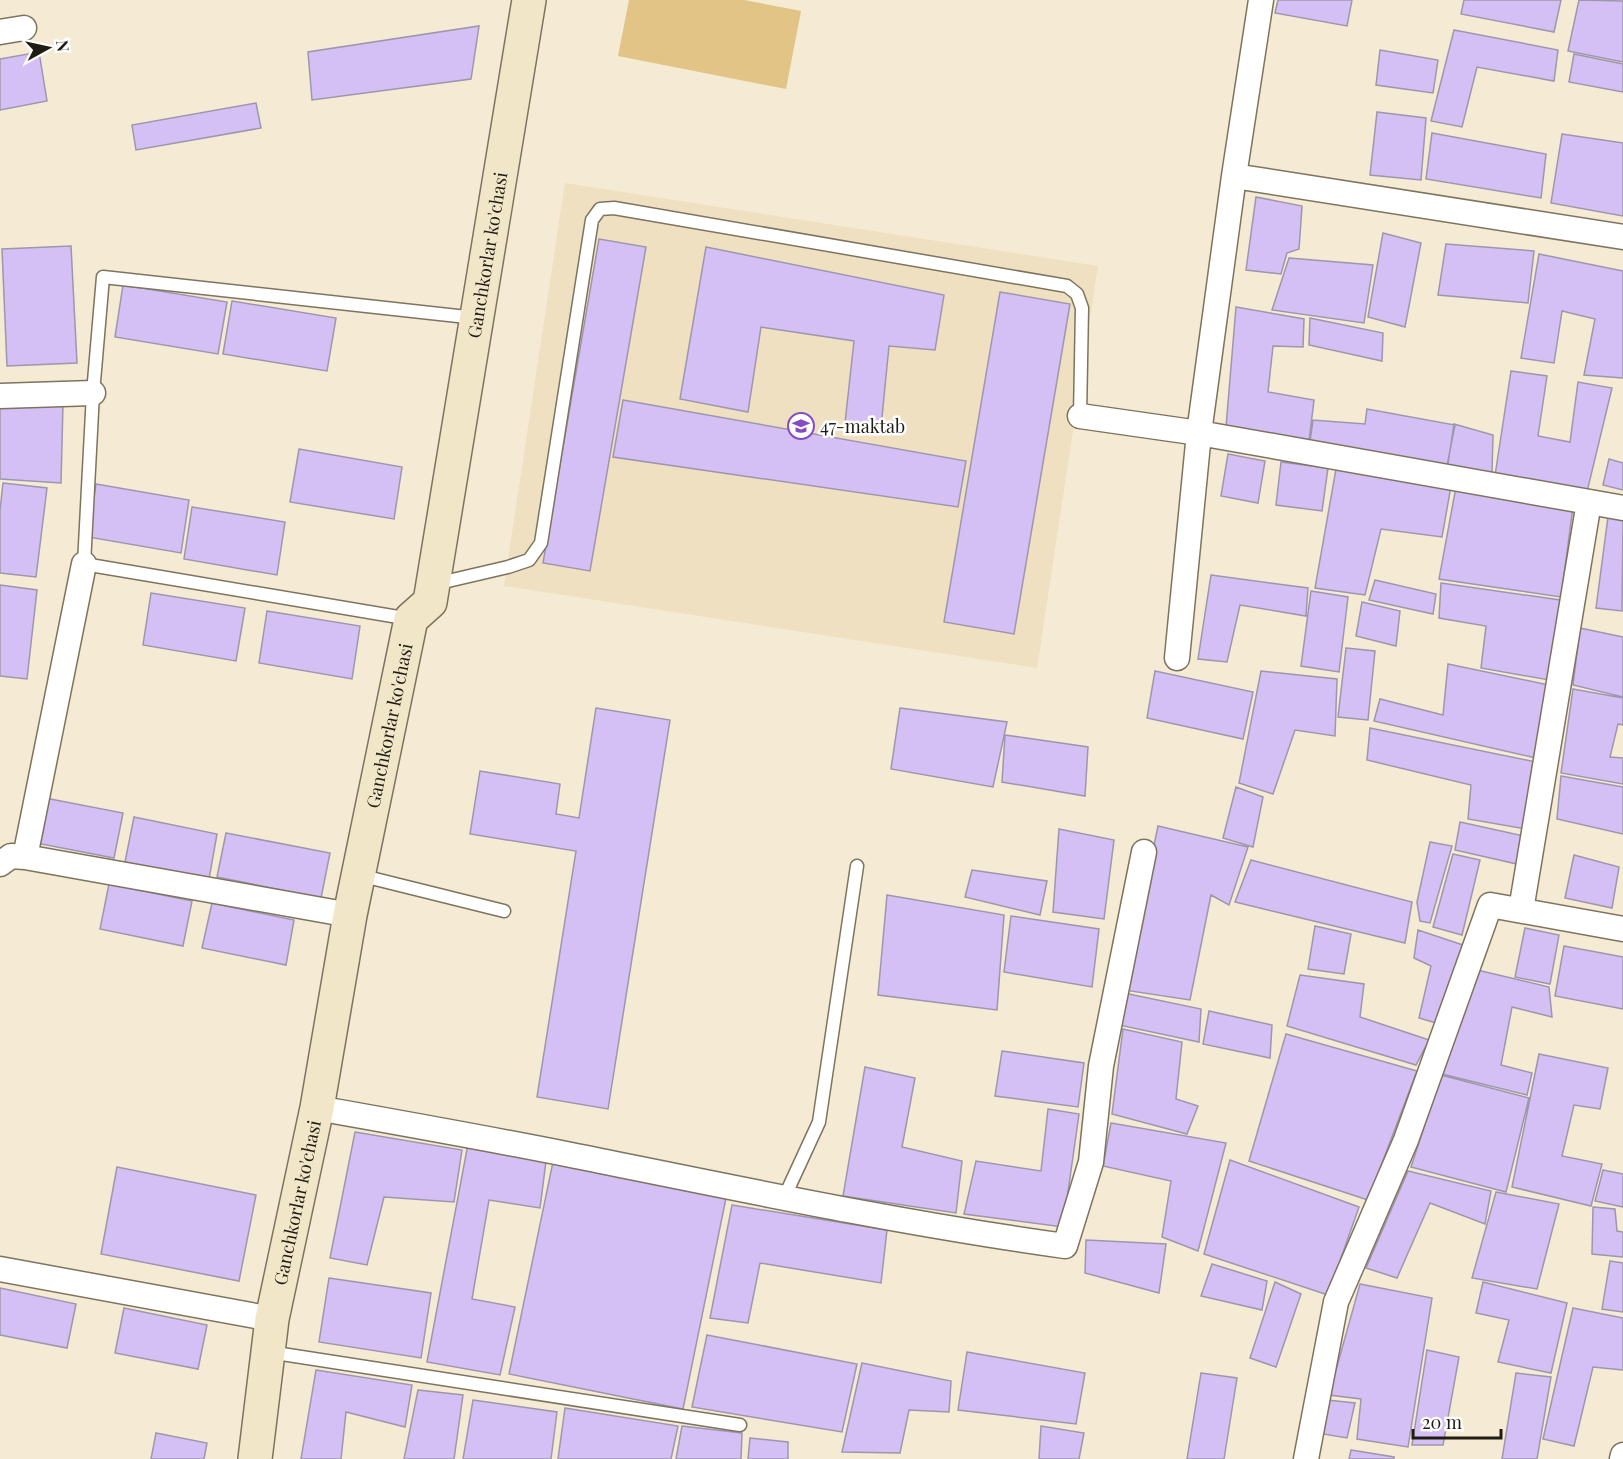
<svg xmlns="http://www.w3.org/2000/svg" width="1623" height="1459" viewBox="0 0 1623 1459" font-family="'Playfair Display',serif">
<rect width="100%" height="100%" fill="#f5ead3"/>
<path fill="#efe0c2" d="M565,183L1098,266L1037,668L504,586Z"/>
<path fill="#e1c486" d="M629,0H744L801,11L786,89L618,56Z"/>
<path fill="#d5c0f6" stroke="#9e96ac" stroke-width="1.5" d="M1278,0H1352L1347,26L1275,13Z
M1464,0H1561L1554,32L1461,14Z
M1579,0L1623,1V62L1568,51Z
M479,26L471,79L312,100L308,52Z
M1454,30L1558,50L1554,81L1477,67L1462,127L1431,121Z
M1380,50L1438,60L1433,93L1376,85Z
M39,52L47,101L0,110V59Z
M1574,54L1623,64V92L1569,82Z
M256,103L261,128L136,150L132,125Z
M1377,112L1426,118L1421,180L1370,175Z
M1432,133L1546,154L1541,198L1426,179Z
M1562,134L1623,143V216L1551,203Z
M1256,197L1302,206L1299,249L1287,253L1281,274L1246,270Z
M1383,233L1421,243L1405,327L1368,317Z
M599,239L646,247L590,571L543,563Z
M1446,244L1534,251L1528,303L1438,295Z
M71,246L77,363L7,366L2,249Z
M706,247L944,295L935,350L889,346L881,427L845,423L854,341L761,327L748,412L680,399Z
M1539,254L1623,271V378L1584,375L1595,319L1562,311L1554,363L1521,358Z
M1289,258L1373,265L1364,323L1272,310Z
M123,285L227,302L218,354L115,337Z
M1000,292L1070,304L1014,634L944,622Z
M232,301L336,318L327,371L223,354Z
M1236,307L1304,319L1303,347L1273,346L1268,392L1314,400L1309,441L1226,427Z
M1310,318L1383,333L1382,361L1309,345Z
M1511,371L1547,376L1538,436L1570,442L1578,382L1612,388L1586,496L1494,482Z
M623,400L966,461L958,507L613,457Z
M63,404L61,483L0,479V407Z
M1367,409L1455,425L1446,471L1309,449L1313,420L1365,424Z
M1454,424L1493,435L1492,474L1447,470Z
M299,449L402,467L394,519L290,502Z
M1228,454L1265,461L1258,503L1221,496Z
M1609,459L1623,463V490L1603,485Z
M1281,462L1328,468L1322,511L1276,505Z
M1336,469L1451,486L1442,537L1381,529L1365,595L1315,588Z
M3,483L47,488L36,577L0,573V510Z
M96,484L189,500L181,553L88,537Z
M1456,487L1573,507L1561,597L1439,579Z
M192,507L285,522L277,575L184,559Z
M1608,517L1623,520L1622,611L1596,608Z
M1211,575L1308,588L1306,616L1240,605L1227,662L1198,659Z
M1375,580L1436,594L1433,614L1369,600Z
M1441,583L1560,600L1549,680L1481,668L1486,626L1439,618Z
M0,585L37,590L27,679L0,676Z
M1311,591L1348,597L1339,672L1301,666Z
M151,593L245,608L236,661L143,645Z
M1362,602L1400,611L1396,646L1356,636Z
M267,611L360,626L352,679L259,663Z
M1580,628L1623,637V697L1573,685Z
M1346,648L1375,651L1368,720L1338,717Z
M1448,664L1549,685L1536,758L1374,721L1380,699L1443,715Z
M1155,671L1253,692L1243,739L1147,718Z
M1261,671L1337,679L1335,736L1295,730L1273,794L1239,783Z
M1573,689L1623,698V725L1618,724L1610,757L1623,758V784L1561,773Z
M596,708L670,720L608,1109L537,1097L576,851L470,834L480,771L560,784L556,814L579,818Z
M900,708L1007,722L993,787L891,769Z
M1370,728L1536,762L1526,829L1468,819L1471,785L1367,760Z
M1005,735L1088,747L1085,796L1002,782Z
M1561,776L1623,787V834L1557,819Z
M1236,787L1263,797L1253,847L1223,838Z
M40,797L123,813L114,858L31,842Z
M134,817L217,834L209,879L125,862Z
M1460,822L1524,836L1517,864L1455,850Z
M1158,826L1248,847L1229,905L1211,895L1190,1000L1124,990Z
M1059,829L1114,840L1104,919L1053,912Z
M226,833L330,853L321,898L217,877Z
M1430,842L1452,846L1430,923L1420,921L1417,902Z
M1453,854L1480,860L1462,935L1433,927Z
M1574,855L1619,867L1612,908L1565,898Z
M1251,860L1412,902L1405,943L1235,902Z
M972,870L1047,881L1040,915L965,897Z
M109,884L192,901L183,946L100,929Z
M887,895L1004,915L997,1010L878,995Z
M212,903L294,920L286,965L202,948Z
M1011,916L1099,929L1092,987L1004,972Z
M1315,926L1351,934L1344,974L1308,969Z
M1525,928L1559,935L1550,984L1515,977Z
M1418,930L1466,946L1443,1025L1419,1018L1431,966L1414,958Z
M1564,946L1623,957V1009L1555,996Z
M1473,969L1549,987L1552,1017L1512,1007L1501,1065L1532,1073L1527,1095L1442,1074Z
M1300,975L1364,984L1360,1017L1429,1040L1416,1065L1287,1026Z
M1124,993L1201,1009L1199,1042L1119,1025Z
M1209,1011L1272,1025L1270,1058L1203,1044Z
M1123,1029L1182,1042L1176,1099L1198,1106L1187,1134L1112,1114Z
M1286,1034L1417,1071L1368,1200L1249,1161Z
M1002,1051L1084,1063L1078,1107L995,1096Z
M1539,1054L1608,1068L1600,1109L1574,1105L1562,1156L1602,1164L1591,1206L1512,1187Z
M865,1067L915,1078L902,1147L962,1161L956,1213L843,1196Z
M1441,1075L1529,1098L1506,1192L1411,1167Z
M1048,1109L1079,1114L1063,1227L964,1214L976,1161L1041,1171Z
M1111,1123L1226,1143L1198,1251L1162,1237L1171,1181L1103,1166Z
M355,1132L462,1150L454,1202L384,1197L367,1265L330,1258Z
M468,1144L546,1161L540,1208L489,1200L472,1299L515,1307L500,1375L427,1362Z
M1230,1160L1359,1207L1328,1295L1204,1254Z
M553,1162L726,1198L683,1409L509,1374Z
M117,1167L256,1195L239,1281L101,1254Z
M1603,1170L1623,1174V1207L1595,1201Z
M1408,1171L1491,1191L1485,1224L1430,1203L1397,1278L1366,1268Z
M1496,1192L1559,1204L1537,1289L1472,1278Z
M732,1205L887,1230L881,1283L760,1263L748,1323L710,1318Z
M1593,1207L1615,1209L1617,1231L1623,1232V1257L1592,1254Z
M1086,1240L1166,1244L1159,1293L1085,1273Z
M1610,1261L1623,1263V1312L1602,1309Z
M1212,1264L1267,1281L1262,1310L1201,1296Z
M329,1278L431,1293L421,1358L319,1342Z
M1275,1282L1301,1294L1276,1367L1250,1358Z
M1483,1282L1567,1303L1551,1373L1498,1362L1509,1320L1476,1313Z
M1360,1284L1432,1298L1408,1447L1357,1439L1361,1399L1329,1395Z
M0,1288L76,1304L67,1348L0,1335Z
M124,1308L207,1325L198,1369L115,1353Z
M1573,1308L1623,1318V1370L1593,1367L1574,1446L1543,1439Z
M707,1335L857,1364L842,1432L692,1407Z
M1427,1350L1459,1357L1443,1445H1412Z
M967,1352L1085,1373L1076,1424L958,1410Z
M862,1363L951,1381L949,1412L909,1410L900,1453L842,1452Z
M316,1370L412,1385L405,1427L346,1412L341,1459H301Z
M1201,1373L1237,1378L1224,1459H1187Z
M1516,1373L1551,1377L1537,1459H1502Z
M418,1390L463,1395L454,1459H404Z
M473,1400L557,1412L551,1459H463Z
M1327,1400L1355,1403L1347,1438L1317,1433Z
M565,1408L678,1426L671,1459H558Z
M682,1426L742,1433L741,1459H676Z
M1041,1426L1084,1433L1079,1459H1039Z
M156,1433L207,1443L204,1459H151Z
M750,1438L788,1442V1459H748Z
M1351,1450L1394,1457V1459H1349Z"/>
<g fill="none" stroke-linecap="round" stroke-linejoin="round">
<defs>
<path id="lane" d="M435,584L508,567L529,560L541,543L592,220L600,209L614,208L1067,286L1077,294L1082,308L1080,416
M410,619L84,564L93,393L103,277L476,318
M359,875L504,911
M784,1198L819,1122L857,866
M269,1352L740,1425"/>
<path id="street" d="M1261,0L1234,176L1623,237
M0,32L24,28
M0,396L93,393
M1080,416L1199,433L1623,508
M1177,658L1199,433L1234,176
M25,857L84,564
M0,864L11,856L25,857L350,915
M1521,910L1589,502
M317,1108C401,1123 486,1138 571,1155C735,1188 899,1223 1065,1246L1091,1162L1101,1066L1144,852
M0,1269L272,1319
M1306,1459L1336,1302L1406,1140L1490,905L1623,929
M1622,1459L1623,1455"/>
<g id="secondary">
<path id="s1" d="M255,1459L272,1319L317,1108L350,915L411,619L430,602L529,0"/>
</g>
</defs>
<use href="#lane" stroke="#7d745f" stroke-width="15"/>
<use href="#street" stroke="#7d745f" stroke-width="27"/>
<use href="#secondary" stroke="#7d745f" stroke-width="36"/>
<use href="#lane" stroke="#fff" stroke-width="12"/>
<use href="#street" stroke="#fff" stroke-width="24"/>
<use href="#secondary" stroke="#f2e6c8" stroke-width="33"/>
</g>
<defs>
<symbol id="school-ring" viewBox="-11 -11 22 22"><circle r="9.5" fill="#fff" stroke="#844cc4" stroke-width="1.5"/><path d="M0-5L7-2L0 1L-7-2ZM-4 1L0 2.5L4 1V4Q0 6-4 4Z" fill="#844cc4"/></symbol>
</defs>
<g fill-rule="evenodd">
<use href="#school-ring" x="786" y="411" width="30" height="30"/>
</g>
<g text-anchor="middle" dominant-baseline="central" stroke-width="5" stroke-linejoin="round" paint-order="stroke">
<g font-size="18" fill="#201c14" stroke="#fff">
<text stroke="none"><textPath href="#s1" startOffset="1232">Ganchkorlar ko'chasi</textPath></text>
<text stroke="none"><textPath href="#s1" startOffset="746">Ganchkorlar ko'chasi</textPath></text>
<text stroke="none"><textPath href="#s1" startOffset="260">Ganchkorlar ko'chasi</textPath></text>
</g>
<g font-size="18" fill="#201c14" stroke="#fff" text-anchor="start">
<text x="820" y="426">47-maktab</text>
</g>
</g>
<g transform="translate(48 48) rotate(82)" stroke="#ffffff" stroke-width="4.5" paint-order="stroke">
<path d="M0-4.5L10 22L0 15L-10 22Z" fill="#201c14"/>
<text y="-9" font-size="16" font-weight="bold" text-anchor="middle" fill="#201c14">N</text>
</g>
<path d="M1413 1429v9h88v-9" fill="none" stroke="#201c14" stroke-width="3"/>
<text x="1422" y="1429" font-size="18" fill="#201c14" stroke="#ffffff" stroke-width="4.5" paint-order="stroke">20 m</text>
</svg>
